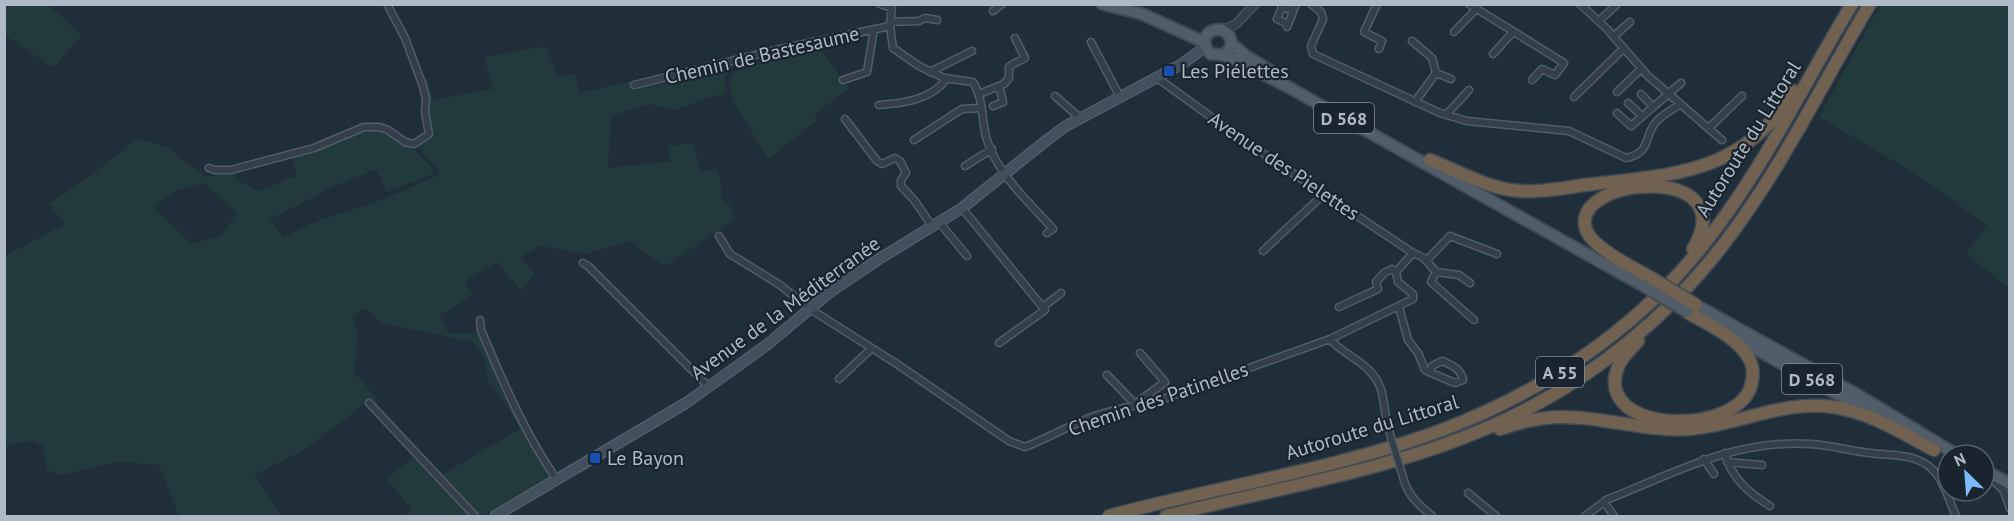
<svg xmlns="http://www.w3.org/2000/svg" width="2014" height="521" viewBox="0 0 2014 521" font-family="'PT Sans',sans-serif">
<rect width="100%" height="100%" fill="#202e3a"/>
<path fill="#223a3b" fill-rule="evenodd" d="M4,5H48L82,35L53,68L5,35Z
M1880,5H2009V288L1966,254L1987,225L1913,172L1819,117Z
M546,46L558,77L576,74L579,93L630,81L636,88L736,64C725,73 723,79 726,92L675,110L648,104L611,116L608,168L670,161L668,146L693,143L701,171L717,169L722,185L721,195L726,205L729,204L736,219L665,266L629,241L586,254L541,246L520,257L535,274L521,291L497,262L465,281L473,295L439,316L449,334L478,333C500,382 522,432 550,478L484,516H404L412,510L387,479L414,456L366,403L307,448L254,475L281,516H179L159,465L118,462L61,475L47,470L43,446L31,441L5,446V256L65,224L49,204L86,179L138,138L172,149L184,162L207,177L271,161V162L235,174V179L259,191L297,175L291,158L315,151L359,132L378,129L415,151L431,166L434,172L432,174L387,192L376,169L330,188L269,220L284,237L317,221L376,202L436,176L439,169C432,162 421,155 420,145L435,135L430,119L424,80L427,78L433,100L493,89L484,57ZM204,183L237,213L221,235L192,244L153,207L177,190ZM365,308L381,323L473,342L483,355L489,383L503,400L520,429L443,474L379,406L374,395L354,372L358,333L352,318Z
M818,46L849,88L814,115L818,120L768,159L732,99L729,81L733,72L774,57Z"/>
<g fill="none" stroke-linecap="round" stroke-linejoin="round">
<defs>
<path id="minor" d="M880,4L892,8
M892,4L890,26L893,48L919,66L944,78L973,82C984,99 981,121 987,140C998,175 1029,202 1053,229L1047,233
M1311,4L1321,12L1323,19L1311,46L1313,54L1440,113L1467,121L1569,131L1626,158C1652,153 1644,135 1656,122C1662,115 1672,110 1680,104
M1377,4L1364,32L1382,41L1379,49
M1469,4L1564,63L1555,75L1542,69L1532,80
M1580,4L1607,29L1648,76L1722,140
M993,11L1002,4
M1599,21L1617,4
M890,22L919,21L925,18L937,20
M1288,24L1277,19L1282,7L1293,11
M1287,27L1296,4
M1454,32L1476,9
M1614,36L1630,22
M1412,41L1432,58L1436,73L1415,102
M1091,42L1120,97
M1493,54L1513,32
M930,72L972,51
M1436,73L1451,79
M843,80L867,72L874,29
M634,85L780,49L890,26
M1617,92L1641,69
M979,94L1004,84L1009,78V67L1013,64L1025,58L1015,38
M1641,94L1653,107
M1055,96L1080,118
M1574,97L1624,48
M1628,103L1642,116
M879,105C904,103 932,100 947,78
M993,106L1003,102L999,86
M1617,113L1631,126L1681,83
M1446,115L1469,90
M845,119L877,161L882,164L895,158L900,161L906,173L901,180V186L914,200L932,226
M1709,128L1742,96
M914,140L962,109L981,108
M965,166L992,149
M209,168L215,170H231L314,148L364,127H379L388,130L405,142L414,144L429,134L425,112L426,99L423,86L405,38L387,4
M962,208L1045,310L999,343
M939,222L967,256
M719,236L730,254L780,285L810,309L897,364L1009,441L1025,447C1048,438 1070,425 1094,416C1117,409 1140,404 1163,399L1330,339L1413,299V294L1398,282L1396,272L1413,253L1240,138L1156,77
M1263,251L1324,194
M1413,253L1424,258L1436,272
M1426,261L1450,236L1497,254
M583,263L588,266L709,387
M1436,272L1431,282L1474,320
M1436,272L1459,275L1470,283
M1043,307L1061,293
M1339,307L1378,289L1376,282L1384,273L1392,269L1396,272
M1399,307L1408,340L1418,353L1425,370L1429,372L1455,383L1463,380C1461,369 1452,365 1442,361L1432,366L1429,372
M480,320L481,330C503,382 525,434 557,480
M1330,339C1342,354 1363,360 1374,376C1386,391 1383,413 1389,431
M1107,375L1135,404L1165,382L1140,353
M839,379L872,348
M369,403L475,516
M1725,453C1731,478 1749,493 1770,506
M1704,459L1714,474
M1727,462L1762,465
M1403,477C1407,495 1419,505 1432,516
M1995,482L2004,491L2010,509
M1468,493L1496,516
M1585,516L1604,502
M1614,516L1604,502L1606,500C1675,473 1734,439 1811,444C1831,445 1850,451 1870,453C1891,456 1914,453 1931,468C1944,480 1949,501 1956,516"/>
<path id="tertiary" d="M1223,30L1236,24L1255,4"/>
<path id="secondary" d="M495,516L686,403L768,344L830,292L879,259L962,208L1047,140L1066,126L1182,64L1205,47"/>
<path id="primary" d="M1102,4L1142,14L1204,42
M1232,44L1246,56L1271,71
M1223,55C1234,48 1234,37 1223,30C1206,27 1199,42 1211,54L1223,55L1236,60L1290,88L1647,288
M1696,305L1858,395L1957,455
M1732,336L1879,417
M1984,470L2010,484"/>
<path id="motorway" d="M1430,160C1456,170 1484,186 1511,190C1537,194 1567,187 1593,184C1679,174 1744,172 1794,91
M1653,279C1636,269 1596,250 1587,232C1562,177 1746,160 1693,249
M1638,341C1631,349 1622,357 1618,367C1591,435 1744,438 1752,381C1754,372 1752,362 1747,355C1733,335 1707,324 1687,312
M1500,429C1520,422 1541,417 1563,417C1605,417 1647,432 1690,429C1740,425 1780,400 1834,407C1871,413 1902,433 1934,450
M1109,516C1219,486 1335,470 1442,430C1543,392 1637,329 1704,244C1763,170 1803,85 1852,4
M1166,516C1279,487 1399,470 1507,419C1594,378 1672,314 1729,237C1784,164 1823,82 1870,4"/>
</defs>
<use href="#minor" stroke="#515d68" stroke-width="9"/>
<use href="#tertiary" stroke="#515d68" stroke-width="10"/>
<use href="#secondary" stroke="#515d68" stroke-width="12"/>
<use href="#primary" stroke="#404b56" stroke-width="14"/>
<use href="#motorway" stroke="#3e4a55" stroke-width="15"/>
<use href="#minor" stroke="#343f4a" stroke-width="6"/>
<use href="#tertiary" stroke="#343f4a" stroke-width="8"/>
<use href="#secondary" stroke="#424f5d" stroke-width="9"/>
<use href="#primary" stroke="#515e6a" stroke-width="10"/>
<use href="#motorway" stroke="#706150" stroke-width="12"/>
<defs>
<path id="minor-bridge" d="M1389,431L1403,477"/>
<path id="primary-bridge" d="M1647,288L1687,312"/>
<path id="motorway-bridge" d="M1653,279L1696,305"/>
</defs>
<use href="#minor-bridge" stroke="#515d68" stroke-width="9" stroke-linecap="butt"/>
<use href="#primary-bridge" stroke="#404b56" stroke-width="14" stroke-linecap="butt"/>
<use href="#motorway-bridge" stroke="#3e4a55" stroke-width="15" stroke-linecap="butt"/>
<use href="#minor-bridge" stroke="#343f4a" stroke-width="6"/>
<use href="#primary-bridge" stroke="#515e6a" stroke-width="10"/>
<use href="#motorway-bridge" stroke="#706150" stroke-width="12"/>
</g>
<g fill="#1a4fb4" stroke="#19242f" stroke-width="2">
<rect x="1163" y="65" width="12" height="12" rx="3"/>
<rect x="589" y="452" width="12" height="12" rx="3"/>
</g>
<g text-anchor="middle" dominant-baseline="central" stroke-width="4.5" stroke-linejoin="round" paint-order="stroke">
<g fill="#19242f" stroke="#818d99" stroke-width="1.5">
<rect x="1314" y="103" width="60" height="30" rx="4.5"/>
<rect x="1536" y="357" width="48" height="30" rx="4.5"/>
<rect x="1782" y="364" width="60" height="30" rx="4.5"/>
</g>
<g font-size="18" font-weight="bold" fill="#aebac6">
<text x="1344" y="118">D 568</text>
<text x="1560" y="372">A 55</text>
<text x="1812" y="379">D 568</text>
</g>
<g font-size="20" fill="#aebac6" stroke="#19242f">
<text transform="translate(762 55) rotate(-13)">Chemin de Bastesaume</text>
<text transform="translate(1748 139) rotate(-58)">Autoroute du Littoral</text>
<text transform="translate(1284 166) rotate(34)">Avenue des Pielettes</text>
<text transform="translate(785 308) rotate(-36)">Avenue de la Méditerranée</text>
<text transform="translate(1158 399) rotate(-19)">Chemin des Patinelles</text>
<text transform="translate(1372 427) rotate(-17)">Autoroute du Littoral</text>
</g>
<g font-size="20" fill="#aebac6" stroke="#19242f" text-anchor="start">
<text x="1181" y="71">Les Piélettes</text>
<text x="607" y="458">Le Bayon</text>
</g>
</g>
<rect width="2014" height="521" fill="none" stroke="#aebac6" stroke-width="12"/>
<g transform="translate(1966 473) rotate(335)"><circle r="28" fill="#19242f" stroke="#55606b" stroke-width="1.5"/>
<path d="M0-4.5L10 22L0 15L-10 22Z" fill="#7ebbfc"/>
<text y="-9" font-size="16" font-weight="bold" text-anchor="middle" fill="#aebac6">N</text>
</g>
</svg>
